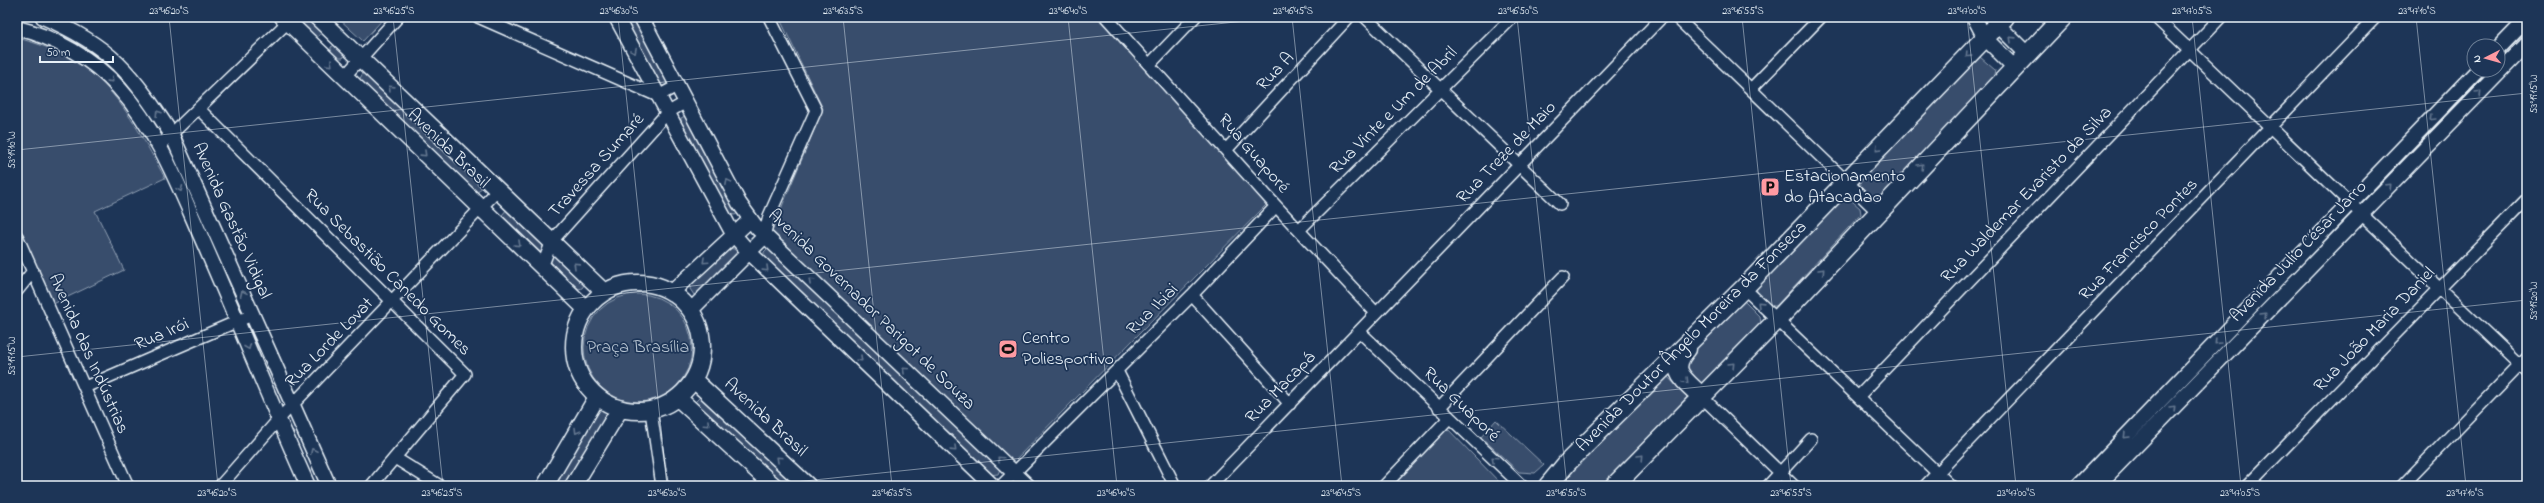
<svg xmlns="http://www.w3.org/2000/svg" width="2544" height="503" viewBox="0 0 2544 503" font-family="'Indie Flower',sans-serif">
<rect width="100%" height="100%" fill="#1d3557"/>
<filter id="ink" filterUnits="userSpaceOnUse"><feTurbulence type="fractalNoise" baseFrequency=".025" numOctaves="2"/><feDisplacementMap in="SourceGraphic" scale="8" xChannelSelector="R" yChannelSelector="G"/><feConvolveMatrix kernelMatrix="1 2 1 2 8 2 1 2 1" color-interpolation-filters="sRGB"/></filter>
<g filter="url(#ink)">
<path fill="#374d6c" stroke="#909fb2" d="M294,17H310L324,31L316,38Z
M337,17H385L363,41Z
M623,17H638L671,83L666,87L660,86Z
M779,17H1097L1267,204L1013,462L770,235L823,109Z
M2527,29V37L2498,67V59Z
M17,38C102,59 126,107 165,178L95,211L124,270L51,305L17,226Z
M336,44L346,53L343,58H338L331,51V47Z
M1980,57L1995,70L1993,79L1879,199H1873L1860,185V180L1975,60Z
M2487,70H2495L2361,207L2357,204Z
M363,73H365L483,186L477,193L359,80Z
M685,116L738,213L735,215L728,214L681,123V118Z
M1845,195L1860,208L1861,214L1776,306H1770L1759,296L1756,288Z
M508,208L586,282L582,288L579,289L502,215Z
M2348,212L2351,216L2091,486H2084Z
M728,248L734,249L738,253L736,258L699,295H694L690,289L691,285Z
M768,248L1000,469L998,474L989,475L764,258V252Z
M584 348a54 54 0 1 1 108 0a54 54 0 1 1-108 0Z
M1743,300L1760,317L1761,324L1703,383L1696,386L1680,366L1694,348Z
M1665,374L1687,397L1606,486H1556Z
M701,396L796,486H780L693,404Z
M601,408L610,414L567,486H553Z
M1496,420L1544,465L1535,473L1519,472L1481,437Z
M1446,427L1503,486H1390Z"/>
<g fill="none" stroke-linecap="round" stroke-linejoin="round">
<defs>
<path id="minor" d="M478,17L658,96L677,86
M1106,17L1276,206L1376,313
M1365,17L1560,204
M1676,17L1878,212
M2155,17L2527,372
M1150,64L1195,17
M344,77L398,17
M1752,88L1821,17
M199,109L465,374L371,486
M159,146L288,22
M1227,149L1349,17
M1299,230L1513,17
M17,236L128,486
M764,237L769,216L816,110L769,17
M542,267L552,241L667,113L686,102
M1744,288L1951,486
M17,291L33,271
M1192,295L1290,404
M1360,332L1522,486
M1117,371L1175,486
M85,387L252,315
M1702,397L1794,486
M1858,397L2221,17
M1439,408L1563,277
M651,411L662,486
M395,458L440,486
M220,486L278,420L498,190
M1001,486L1192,295L1276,206
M1210,486L1662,17
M1384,486L1449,418
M1768,486L1811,439
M1925,486L2376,17
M2247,486L2527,199
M2402,486L2527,357"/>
<path id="tertiary" d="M43,17C112,46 132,74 172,135L329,486
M616,17L733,234L749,252L993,486
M641,17L739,203L757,228L1028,486
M1974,17L1985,38L2014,67
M1993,17L1998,25L2027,54
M17,28C55,37 93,59 119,88C158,131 179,187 202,239C238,321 271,404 308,486
M2498,49L2527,19
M672,292L750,220
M691,310L764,237
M2078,486L2478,70
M2097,486L2527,44"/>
<path id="secondary" d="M283,17L586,309
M317,17L604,292
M574 347a64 64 0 1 1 128 0a64 64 0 1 1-128 0Z
M694,380L808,486
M678,398L774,486
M545,486L597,397
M573,486L620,409"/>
<path id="primary" d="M1687,349C1667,371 1685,380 1702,397
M1548,486L1567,463L1744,288L2005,17
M1614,486L1777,320L2063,17"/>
</defs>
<use href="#minor" stroke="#e8f1f8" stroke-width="14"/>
<use href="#tertiary" stroke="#e8f1f8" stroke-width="17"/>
<use href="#secondary" stroke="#e8f1f8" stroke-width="19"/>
<use href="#primary" stroke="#e8f1f8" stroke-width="21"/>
<use href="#minor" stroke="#1d3557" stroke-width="11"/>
<use href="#tertiary" stroke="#1d3557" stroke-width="14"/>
<use href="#secondary" stroke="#1d3557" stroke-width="16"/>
<use href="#primary" stroke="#1d3557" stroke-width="18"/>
</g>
<defs><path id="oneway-chevron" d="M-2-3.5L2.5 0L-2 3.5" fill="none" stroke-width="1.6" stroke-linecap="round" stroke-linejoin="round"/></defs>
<g stroke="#64778f">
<use href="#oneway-chevron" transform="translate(2012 39) rotate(-136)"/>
<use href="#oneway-chevron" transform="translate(634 51) rotate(62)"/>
<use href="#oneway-chevron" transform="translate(1968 55) rotate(134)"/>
<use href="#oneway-chevron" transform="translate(330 64) rotate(44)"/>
<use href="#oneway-chevron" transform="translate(111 80) rotate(44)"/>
<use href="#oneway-chevron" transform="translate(391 88) rotate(-136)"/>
<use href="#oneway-chevron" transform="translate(2479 93) rotate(-46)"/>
<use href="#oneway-chevron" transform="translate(158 113) rotate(-123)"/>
<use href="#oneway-chevron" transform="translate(2432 118) rotate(134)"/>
<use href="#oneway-chevron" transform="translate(1878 148) rotate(134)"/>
<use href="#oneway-chevron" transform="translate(424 154) rotate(44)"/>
<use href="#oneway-chevron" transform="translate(1921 166) rotate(-47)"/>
<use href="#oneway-chevron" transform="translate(728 182) rotate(-118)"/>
<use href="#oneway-chevron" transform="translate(2389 186) rotate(-46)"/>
<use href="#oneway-chevron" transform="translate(180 189) rotate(66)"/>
<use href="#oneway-chevron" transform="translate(518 244) rotate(44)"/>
<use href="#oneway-chevron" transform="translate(705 261) rotate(137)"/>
<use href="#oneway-chevron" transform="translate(576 265) rotate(-136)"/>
<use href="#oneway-chevron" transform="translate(766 269) rotate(44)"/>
<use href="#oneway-chevron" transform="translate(1822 271) rotate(-47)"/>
<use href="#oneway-chevron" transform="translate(811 281) rotate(-137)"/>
<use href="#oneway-chevron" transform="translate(243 293) rotate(-114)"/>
<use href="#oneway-chevron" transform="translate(1760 304) rotate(-136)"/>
<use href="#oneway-chevron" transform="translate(2264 315) rotate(-46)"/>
<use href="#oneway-chevron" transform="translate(2217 342) rotate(134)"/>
<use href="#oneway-chevron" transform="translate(248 347) rotate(68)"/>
<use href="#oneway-chevron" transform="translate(860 359) rotate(44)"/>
<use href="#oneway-chevron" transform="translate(1732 365) rotate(-46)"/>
<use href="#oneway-chevron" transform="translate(905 370) rotate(-137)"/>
<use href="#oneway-chevron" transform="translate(1686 381) rotate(46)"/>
<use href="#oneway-chevron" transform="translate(2173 408) rotate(-46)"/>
<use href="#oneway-chevron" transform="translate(707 424) rotate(43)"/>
<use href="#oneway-chevron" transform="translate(577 431) rotate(121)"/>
<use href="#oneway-chevron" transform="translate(2126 436) rotate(134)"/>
<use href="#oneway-chevron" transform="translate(954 449) rotate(44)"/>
<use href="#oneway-chevron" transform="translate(313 451) rotate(-115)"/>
<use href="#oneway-chevron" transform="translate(1641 457) rotate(-47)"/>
<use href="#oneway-chevron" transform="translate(779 459) rotate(-137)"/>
<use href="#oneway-chevron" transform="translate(1000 459) rotate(-137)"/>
<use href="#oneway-chevron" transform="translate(1494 459) rotate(-137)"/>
</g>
</g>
<path fill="none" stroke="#e8f1f8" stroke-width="1" stroke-opacity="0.45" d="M169,17L218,486M393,17L443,486M618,17L667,486M843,17L892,486M1068,17L1117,486M1292,17L1342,486M1517,17L1567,486M1742,17L1791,486M1967,17L2016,486M2192,17L2241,486M2416,17L2466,486M17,150L1283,17M17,357L2527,93M757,486L2527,300"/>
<defs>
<symbol id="parking-square" viewBox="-11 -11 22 22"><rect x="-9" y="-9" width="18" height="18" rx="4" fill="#ff9aa2" stroke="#1d3557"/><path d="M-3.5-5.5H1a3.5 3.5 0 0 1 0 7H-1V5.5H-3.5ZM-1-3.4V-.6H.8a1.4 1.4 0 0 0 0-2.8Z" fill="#111"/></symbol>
<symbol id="stadium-square" viewBox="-11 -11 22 22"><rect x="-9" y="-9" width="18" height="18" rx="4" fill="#ff9aa2" stroke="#1d3557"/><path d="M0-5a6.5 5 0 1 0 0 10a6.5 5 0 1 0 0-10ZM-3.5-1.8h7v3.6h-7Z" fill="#111"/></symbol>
</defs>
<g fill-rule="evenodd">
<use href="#parking-square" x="1759" y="176" width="22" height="22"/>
<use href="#stadium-square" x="997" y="338" width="22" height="22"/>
</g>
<g text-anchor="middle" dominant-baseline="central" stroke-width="3.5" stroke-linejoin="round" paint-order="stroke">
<g font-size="18" fill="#e8f1f8" stroke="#1d3557">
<text transform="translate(1276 72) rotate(-47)">Rua A</text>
<text transform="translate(1394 111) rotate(-45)">Rua Vinte e Um de Abril</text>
<text transform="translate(448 149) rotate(44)">Avenida Brasil</text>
<text transform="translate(1507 153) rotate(-46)">Rua Treze de Maio</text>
<text transform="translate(1253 154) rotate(49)">Rua Guaporé</text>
<text transform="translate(597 166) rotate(-48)">Travessa Sumaré</text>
<text transform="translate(2027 195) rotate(-46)">Rua Waldemar Evaristo da Silva</text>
<text transform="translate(231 221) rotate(66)">Avenida Gastão Vidigal</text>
<text transform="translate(2139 240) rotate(-46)">Rua Francisco Pontes</text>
<text transform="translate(2299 252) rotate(-46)">Avenida Julio César Jarro</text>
<text transform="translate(387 273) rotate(45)">Rua Sebastião Canedo Gomes</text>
<text transform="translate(871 310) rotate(44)">Avenida Governador Parigot de Souza</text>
<text transform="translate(1153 310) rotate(-45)">Rua Ibiai</text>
<text transform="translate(2375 330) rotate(-46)">Rua João Maria Daniel</text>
<text transform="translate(162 335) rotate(-23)">Rua Irói</text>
<text transform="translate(1692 337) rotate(-45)">Avenida Doutor Ângelo Moreira da Fonseca</text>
<text transform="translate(330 343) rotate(-46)">Rua Lorde Lovat</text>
<text transform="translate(88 354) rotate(66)">Avenida das Indústrias</text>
<text transform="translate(1281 388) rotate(-46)">Rua Macapá</text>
<text transform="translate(1461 405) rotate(44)">Rua Guaporé</text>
<text transform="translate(765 418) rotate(43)">Avenida Brasil</text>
</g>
<g font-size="18" fill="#e8f1f8" stroke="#1d3557" text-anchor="start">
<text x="1784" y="177">Estacionamento<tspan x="1784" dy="21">do Atacadao</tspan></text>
<text x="1022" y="339">Centro<tspan x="1022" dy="21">Poliesportivo</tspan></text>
</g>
<g font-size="18" fill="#b3c0ce" stroke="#1d3557">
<text x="638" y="348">Praça Brasília</text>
</g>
</g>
<rect width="2544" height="503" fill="none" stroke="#1d3557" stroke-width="44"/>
<g transform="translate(2486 58) rotate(264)"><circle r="19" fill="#1d3557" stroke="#6e8097"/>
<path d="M0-3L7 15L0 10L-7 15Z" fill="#ff9aa2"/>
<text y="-6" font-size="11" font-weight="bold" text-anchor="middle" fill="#e8f1f8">N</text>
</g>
<path d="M40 56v6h73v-6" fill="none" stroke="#e8f1f8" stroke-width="2"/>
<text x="46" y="56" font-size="12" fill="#e8f1f8" stroke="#1d3557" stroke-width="3" paint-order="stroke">50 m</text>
<rect x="22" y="22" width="2500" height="459" fill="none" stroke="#e8f1f8" stroke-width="1.5"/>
<g font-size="10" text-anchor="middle" fill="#e8f1f8">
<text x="169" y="14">23°46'20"S</text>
<text x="394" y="14">23°46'25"S</text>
<text x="619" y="14">23°46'30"S</text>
<text x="843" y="14">23°46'35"S</text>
<text x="1068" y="14">23°46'40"S</text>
<text x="1293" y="14">23°46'45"S</text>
<text x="1518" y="14">23°46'50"S</text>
<text x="1743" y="14">23°46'55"S</text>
<text x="1967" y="14">23°47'00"S</text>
<text x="2192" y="14">23°47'05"S</text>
<text x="2417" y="14">23°47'10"S</text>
<text transform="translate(2533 94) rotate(-90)" y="4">53°19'15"W</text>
<text transform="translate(11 150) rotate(-90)" y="4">53°19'10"W</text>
<text transform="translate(2533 301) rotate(-90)" y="4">53°19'20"W</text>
<text transform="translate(11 356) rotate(-90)" y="4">53°19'15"W</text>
<text x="217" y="496">23°46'20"S</text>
<text x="442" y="496">23°46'25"S</text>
<text x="667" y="496">23°46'30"S</text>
<text x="892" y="496">23°46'35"S</text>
<text x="1116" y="496">23°46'40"S</text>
<text x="1341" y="496">23°46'45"S</text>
<text x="1566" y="496">23°46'50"S</text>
<text x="1791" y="496">23°46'55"S</text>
<text x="2016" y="496">23°47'00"S</text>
<text x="2240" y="496">23°47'05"S</text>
<text x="2465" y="496">23°47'10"S</text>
</g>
</svg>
